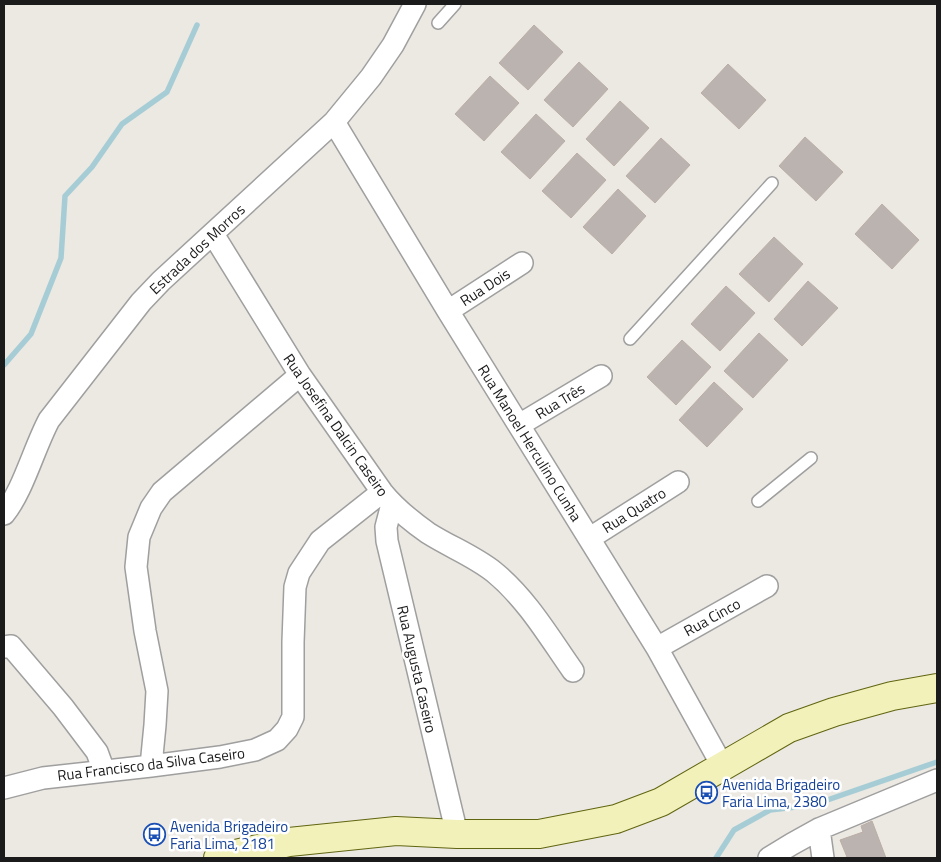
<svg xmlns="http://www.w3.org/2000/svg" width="941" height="862" viewBox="0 0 941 862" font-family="'Titillium Web',sans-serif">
<rect width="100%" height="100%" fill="#ece8e2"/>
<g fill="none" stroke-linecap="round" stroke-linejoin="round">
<path stroke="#a6cdd5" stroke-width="5.5" d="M4,365L31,334L61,258L65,196L92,167L122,124L167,92L197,25
M716,858L734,830L770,810L813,805L937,762"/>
</g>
<path fill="#bbb3af" stroke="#bbaea6" d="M534,25L563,52L528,90L499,63Z
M579,62L608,89L573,127L544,100Z
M728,64L766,100L739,129L701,93Z
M490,76L519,103L484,141L455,114Z
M620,101L649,128L614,166L586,139Z
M536,114L565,141L530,179L501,152Z
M805,137L843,172L816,201L779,166Z
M661,138L690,165L655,203L626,176Z
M577,153L606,180L571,218L542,191Z
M618,189L646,216L612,254L583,227Z
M882,204L919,240L892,269L855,234Z
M774,237L803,264L769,302L739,274Z
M808,281L838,308L802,346L774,319Z
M726,286L755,313L720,351L691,324Z
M759,333L788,360L753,398L724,371Z
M682,340L711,367L676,405L647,377Z
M714,382L743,409L707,447L679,420Z
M872,821L886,858H843L847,857L840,840L863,832L861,826Z"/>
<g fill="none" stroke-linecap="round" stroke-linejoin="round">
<defs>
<path id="service" d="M438,23L455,4
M630,339L772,183
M758,501L811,458"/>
<path id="minor" d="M334,122L448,311L657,648L723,767
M213,234L300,375L382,492C395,508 411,521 428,533C450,547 474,556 494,572C527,599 549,637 573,671
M448,311L522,263
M519,425L601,376
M392,504L386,527L387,541L457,834
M4,514C23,491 34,448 49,420L141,302L161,281L334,122L371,77L393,45L415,4
M590,538L678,482
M4,647L11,646L63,707L97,752L104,771
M657,648L767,586
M151,766L155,725L157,691L145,631L136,567L139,537L151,508L162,492L300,375
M4,788L43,778L151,766L220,757L255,750L277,740L287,729L293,717V642L295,587L299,573L320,541L382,492
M819,829L823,858
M769,858L792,844L819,829L937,780"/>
<path id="secondary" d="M218,858L289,842L396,831L457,834H539L616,819L661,802L789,728L834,712L892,696L937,688"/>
</defs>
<use href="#service" stroke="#9f9f9f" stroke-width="14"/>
<use href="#minor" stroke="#9f9f9f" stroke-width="24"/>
<use href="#secondary" stroke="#606510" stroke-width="30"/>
<use href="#service" stroke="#fff" stroke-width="11"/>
<use href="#minor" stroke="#fff" stroke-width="21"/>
<use href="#secondary" stroke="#f2f1ba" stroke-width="28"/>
</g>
<defs>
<symbol id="bus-ring" viewBox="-11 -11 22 22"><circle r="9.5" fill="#fff" stroke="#1a4fb4" stroke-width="1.5"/><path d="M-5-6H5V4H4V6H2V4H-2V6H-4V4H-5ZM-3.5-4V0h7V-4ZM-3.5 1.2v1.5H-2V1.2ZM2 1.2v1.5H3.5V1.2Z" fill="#1a4fb4"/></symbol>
</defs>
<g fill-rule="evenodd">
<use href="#bus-ring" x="694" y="780" width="25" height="25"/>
<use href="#bus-ring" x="142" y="822" width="25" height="25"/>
</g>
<g text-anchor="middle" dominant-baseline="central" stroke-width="5" stroke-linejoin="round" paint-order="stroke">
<g font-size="15" fill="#1b1b1b" stroke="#fff">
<text transform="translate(197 249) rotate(-43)">Estrada dos Morros</text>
<text transform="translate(485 287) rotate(-33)">Rua Dois</text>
<text transform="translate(560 401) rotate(-31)">Rua Três</text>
<text transform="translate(336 425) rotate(55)">Rua Josefina Dalcin Caseiro</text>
<text transform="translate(530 443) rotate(58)">Rua Manoel Herculino Cunha</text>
<text transform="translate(634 510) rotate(-32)">Rua Quatro</text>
<text transform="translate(712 617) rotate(-29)">Rua Cinco</text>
<text transform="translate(417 669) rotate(77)">Rua Augusta Caseiro</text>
<text transform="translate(151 764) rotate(-7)">Rua Francisco da Silva Caseiro</text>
</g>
<g font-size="15" fill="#164399" stroke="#fff" text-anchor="start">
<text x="722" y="784">Avenida Brigadeiro<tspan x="722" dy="17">Faria Lima, 2380</tspan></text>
<text x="170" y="826">Avenida Brigadeiro<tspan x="170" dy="17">Faria Lima, 2181</tspan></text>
</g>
</g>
<rect width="941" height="862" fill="none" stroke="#1b1b1b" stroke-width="10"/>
</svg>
